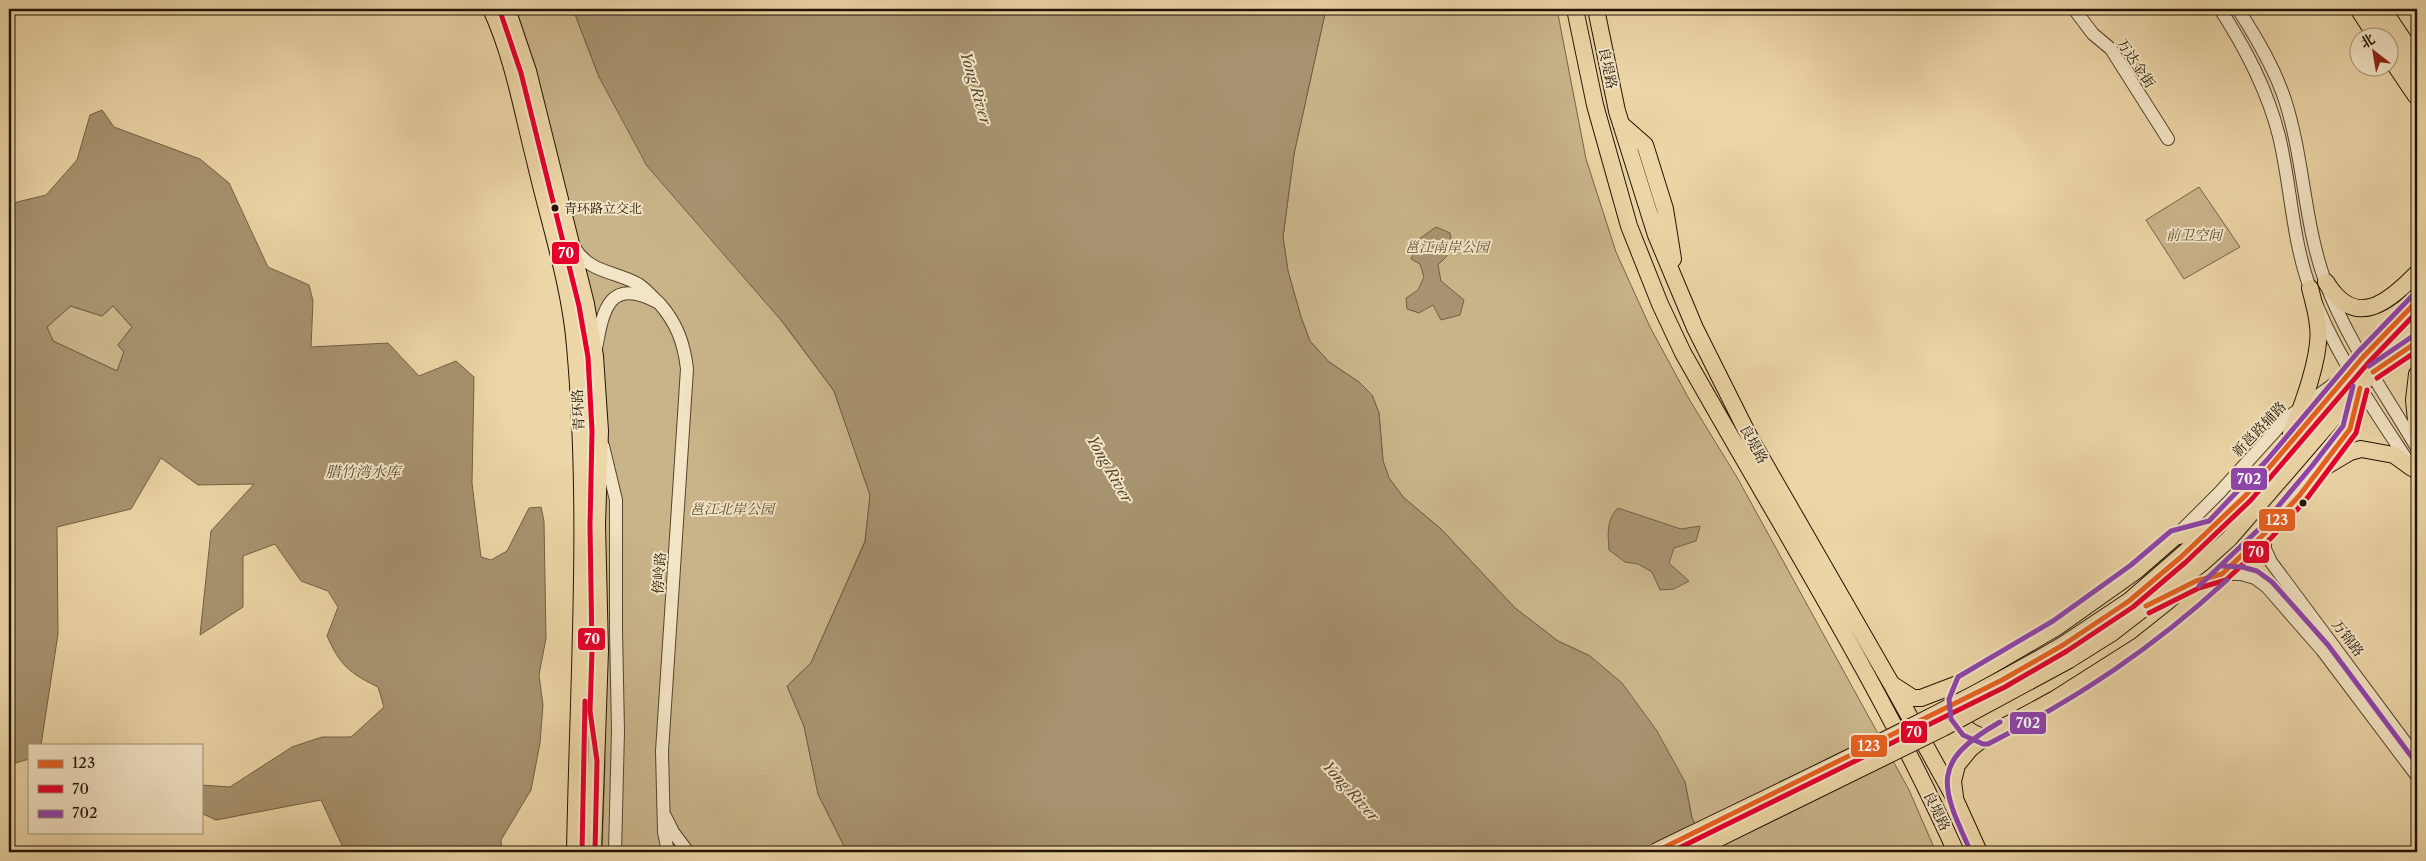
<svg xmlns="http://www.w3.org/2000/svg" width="2426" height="861" viewBox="0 0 2426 861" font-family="'Libre Caslon Text','Noto Serif SC',serif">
<rect width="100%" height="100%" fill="#ecd5a6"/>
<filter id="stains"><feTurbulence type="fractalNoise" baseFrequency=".004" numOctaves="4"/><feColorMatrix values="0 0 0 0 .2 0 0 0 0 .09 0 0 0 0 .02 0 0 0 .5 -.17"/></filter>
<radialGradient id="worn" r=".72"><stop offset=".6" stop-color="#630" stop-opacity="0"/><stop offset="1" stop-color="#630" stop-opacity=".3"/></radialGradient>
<path fill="#c9b48a" stroke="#756446" d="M507,9H573L599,77L834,391L870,495L865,541L811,663L787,686L804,726L818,794L847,852H602L605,761L597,711L595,356Z
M1326,9H1557L1586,159L1616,252L1650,327L1689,399L1738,479L1909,790L1936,852H1708L1692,818L1685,782L1590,656L1558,641L1515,608L1441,529L1403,497L1389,478L1383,461L1379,413L1372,395L1359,382L1329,362L1310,341L1301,317L1288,271L1283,237L1294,154Z
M2199,187L2240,247L2184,279L2146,220Z
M70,306L102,316L113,306L132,327L118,345L124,352L117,371L53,341L47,327Z"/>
<path fill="#a7936f" stroke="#716044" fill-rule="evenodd" d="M573,9H1326L1294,154L1283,237L1288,271L1301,317L1310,341L1329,362L1359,382L1372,395L1379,413L1383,461L1389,478L1403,497L1441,529L1515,608L1558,641L1590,656L1622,683L1657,731L1685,782L1692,818L1708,852H847L818,794L804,726L787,686L811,663L865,542L870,495L834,391L786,326L647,166L599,77Z
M102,110L114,127L200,159L229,183L268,267L309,285L313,301L311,347L388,343L419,376L456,361L474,377L472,483L481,557L491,560L507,551L529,508L541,507L544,521L546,638L539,675L543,705L540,743L531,790L501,840L502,852H345L321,800L216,820L201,813V785L230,787L292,747L322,737H351L384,707L378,687C349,673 340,665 327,636L338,607L328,591L301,581L275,544L243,556V607L200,635L211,531L254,484L198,485L161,458L131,509L57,527L58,634L41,745H29V759L9,765V204L46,195L77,160L90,115ZM71,306L102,316L113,306L132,327L118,345L124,352L117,371L53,341L47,327Z
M1436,227L1450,233L1453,250L1438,265L1441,281L1464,300L1460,315L1441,320L1433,305L1419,313L1407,309L1406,298L1418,290L1424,277L1420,264L1411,259L1419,239Z
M1618,508L1681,529L1700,526L1696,541L1674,548L1669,563L1689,581L1674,589L1660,590L1652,572L1638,564L1625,562L1609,550C1608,534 1606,520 1618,508Z"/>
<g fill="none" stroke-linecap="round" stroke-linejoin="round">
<defs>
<path id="minor" d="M2074,9L2093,34L2111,49L2168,139
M2220,9C2246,49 2267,89 2279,136C2291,186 2292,239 2310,288C2335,356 2378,415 2417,475
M2238,9C2256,37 2274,67 2285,100C2304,159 2304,223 2325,281C2346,339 2386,395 2417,448
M574,247C589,273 615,271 638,284C646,289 652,297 659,303C610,276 603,308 596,349
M659,303C676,322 684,342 687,369L662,751L664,832L668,852
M2396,357L2417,342
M603,446L616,500V631L618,731L615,852
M2323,466L2350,429L2360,389
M2265,533V549L2271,562L2417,758
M2175,537L2220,492L2287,418L2338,381
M2222,574H2241L2255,578L2267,587L2322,650L2417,776
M665,816L673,832L688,852"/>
<path id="major" d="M491,9C513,57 522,110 535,161C549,222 570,284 575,346C590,514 578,684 575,852
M507,9L528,71L586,304L595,356L600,431L597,525L600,651L593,852
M1575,9L1595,105L1629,226L1660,304L1683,353L1708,397C1793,546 1885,695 1956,852
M1596,9L1617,111L1656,235L1695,328L1750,438L1892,685L1955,799L1979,852
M1621,124L1645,145L1665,209L1673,259
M2326,282C2355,330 2388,303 2417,273
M2417,374L2414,400L2417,432
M2291,433C2302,407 2322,354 2318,326C2317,313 2313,300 2310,288
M2063,645L2129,601L2213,528L2273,465L2363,357L2417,301
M2069,660L2112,633L2201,564L2229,539L2373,372L2417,328
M1893,685L1913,698H1921L1963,682L2057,627L2136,571L2175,537L2211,528
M1955,706C1960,724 1967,733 1985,737
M1955,797L1953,781L1957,765L1970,749L1985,737L2055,699L2140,645L2179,614L2265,533L2318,471L2350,452L2361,449L2394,455L2412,468"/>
<path id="highway" d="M2360,9L2379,38
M2381,9L2417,63
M2388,52L2417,95"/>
</defs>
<use href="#minor" stroke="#54442c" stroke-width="14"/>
<use href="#major" stroke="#211403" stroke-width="18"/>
<use href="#highway" stroke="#211403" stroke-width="21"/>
<use href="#minor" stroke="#f3e4c5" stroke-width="12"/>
<use href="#major" stroke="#ecd5a6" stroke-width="16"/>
<use href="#highway" stroke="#ecd5a6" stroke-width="19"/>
<defs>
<path id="major-bridge" d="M1655,852C1792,785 1931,721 2063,645
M1691,852L1943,728L2069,660"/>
</defs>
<use href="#major-bridge" stroke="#211403" stroke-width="18" stroke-linecap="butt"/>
<use href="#major-bridge" stroke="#ecd5a6" stroke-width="16"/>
<defs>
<path id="bus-1" d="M2373,372L2417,342
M2146,606L2196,581L2222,574L2265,533L2299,496L2350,429L2360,388
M1655,852L2002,680L2063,645L2129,601L2181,557L2246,495L2363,357L2417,301"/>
<path id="bus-2" d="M500,11L521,73L579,306L588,357L592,431L590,525L592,651L590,711L597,761L595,852
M2377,378L2417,351
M2149,613L2199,588L2226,580L2271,538L2305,501L2356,433L2367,390
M582,852L585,701
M1671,852L2005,687L2067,651L2133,607L2186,562L2251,500L2369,362L2417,312"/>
<path id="bus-3" d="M2369,366L2413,336
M2222,566L2242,567L2257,571L2272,582L2328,645L2417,764
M2227,580C2153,648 2078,698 1988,744H1983L1963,735L1951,719L1949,699L1958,677L2053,621L2131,565L2171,531L2209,521L2267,460L2358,352L2412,296
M2199,586L2260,528L2312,466L2343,426L2353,386
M1971,852C1940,785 1930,762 2000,722"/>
</defs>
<use href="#bus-1" stroke="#f3e4c5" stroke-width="9"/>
<use href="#bus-2" stroke="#f3e4c5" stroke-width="9"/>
<use href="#bus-3" stroke="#f3e4c5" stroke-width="9"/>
<use href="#bus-1" stroke="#e86120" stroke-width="5"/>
<use href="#bus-2" stroke="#e4002b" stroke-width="5"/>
<use href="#bus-3" stroke="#8e44ad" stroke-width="5"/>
</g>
<g fill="#211403" stroke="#f3e4c5" stroke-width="2">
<circle cx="555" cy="208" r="4.5"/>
<circle cx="2303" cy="503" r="4.5"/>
</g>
<g text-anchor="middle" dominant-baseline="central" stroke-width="4" stroke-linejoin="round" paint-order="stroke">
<g font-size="13" fill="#211403" stroke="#f3e4c5" text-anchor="start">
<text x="564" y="208">青环路立交北</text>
</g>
<g font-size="14" fill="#211403" stroke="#f3e4c5">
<text transform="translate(2136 63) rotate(56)">万达金街</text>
<text transform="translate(1608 68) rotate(78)">良堤路</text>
<text transform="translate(578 410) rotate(-93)">青环路</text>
<text transform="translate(2259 429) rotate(-46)">新邕路辅路</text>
<text transform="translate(1754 444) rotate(61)">良堤路</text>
<text transform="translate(659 573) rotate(-86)">傍岭路</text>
<text transform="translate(2348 638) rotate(53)">万锦路</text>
<text transform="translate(1937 811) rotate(64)">良堤路</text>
</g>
<g font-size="14" font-style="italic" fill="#5c4c32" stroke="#f3e4c5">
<text x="2194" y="235">前卫空间</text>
<text x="1447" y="247">邕江南岸公园</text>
<text x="732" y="509">邕江北岸公园</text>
</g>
<g font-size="15" font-style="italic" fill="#57472e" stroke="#f3e4c5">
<text transform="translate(976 88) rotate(74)">Yong River</text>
<text transform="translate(1110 469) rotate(60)">Yong River</text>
<text x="363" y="471">腊竹湾水库</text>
<text transform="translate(1351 791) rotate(48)">Yong River</text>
</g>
</g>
<g stroke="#f3e4c5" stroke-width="2">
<rect x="551" y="241" width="29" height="24" rx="5" fill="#e4002b"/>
<rect x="2230" y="467" width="38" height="24" rx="5" fill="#8e44ad"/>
<rect x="2258" y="508" width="38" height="24" rx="5" fill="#e86120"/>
<rect x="2242" y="540" width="28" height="24" rx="5" fill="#e4002b"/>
<rect x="577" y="627" width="29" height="24" rx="5" fill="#e4002b"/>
<rect x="2009" y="711" width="38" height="24" rx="5" fill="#8e44ad"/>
<rect x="1900" y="720" width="28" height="24" rx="5" fill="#e4002b"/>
<rect x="1850" y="734" width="38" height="24" rx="5" fill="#e86120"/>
</g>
<g font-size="14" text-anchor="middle" font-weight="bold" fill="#fff">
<text x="566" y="258">70</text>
<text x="2249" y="484">702</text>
<text x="2277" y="525">123</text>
<text x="2256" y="557">70</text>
<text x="592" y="644">70</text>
<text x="2028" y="728">702</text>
<text x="1914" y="737">70</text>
<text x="1869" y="751">123</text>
</g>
<rect width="2426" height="861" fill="none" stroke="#ecd5a6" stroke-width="30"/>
<rect x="10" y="10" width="2406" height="841" fill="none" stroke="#211403" stroke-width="2.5"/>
<rect x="15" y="15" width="2396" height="831" fill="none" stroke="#211403"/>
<rect x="28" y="744" width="175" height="90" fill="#f3e4c5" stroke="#9f9177"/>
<rect x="38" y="760" width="25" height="8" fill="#e86120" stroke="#9f9177"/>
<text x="72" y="768" font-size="15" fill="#211403">123</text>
<rect x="38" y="785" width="25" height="8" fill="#e4002b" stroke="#9f9177"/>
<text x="72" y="794" font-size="15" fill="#211403">70</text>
<rect x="38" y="810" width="25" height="8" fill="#8e44ad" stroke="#9f9177"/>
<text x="72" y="818" font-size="15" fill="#211403">702</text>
<g transform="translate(2374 52) rotate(329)"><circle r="24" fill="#f3e4c5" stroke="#9f9177"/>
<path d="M0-4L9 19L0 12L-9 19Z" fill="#8f2418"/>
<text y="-8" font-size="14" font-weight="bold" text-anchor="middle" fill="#211403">北</text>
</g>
<rect width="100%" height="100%" filter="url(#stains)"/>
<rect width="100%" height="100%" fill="url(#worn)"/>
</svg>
